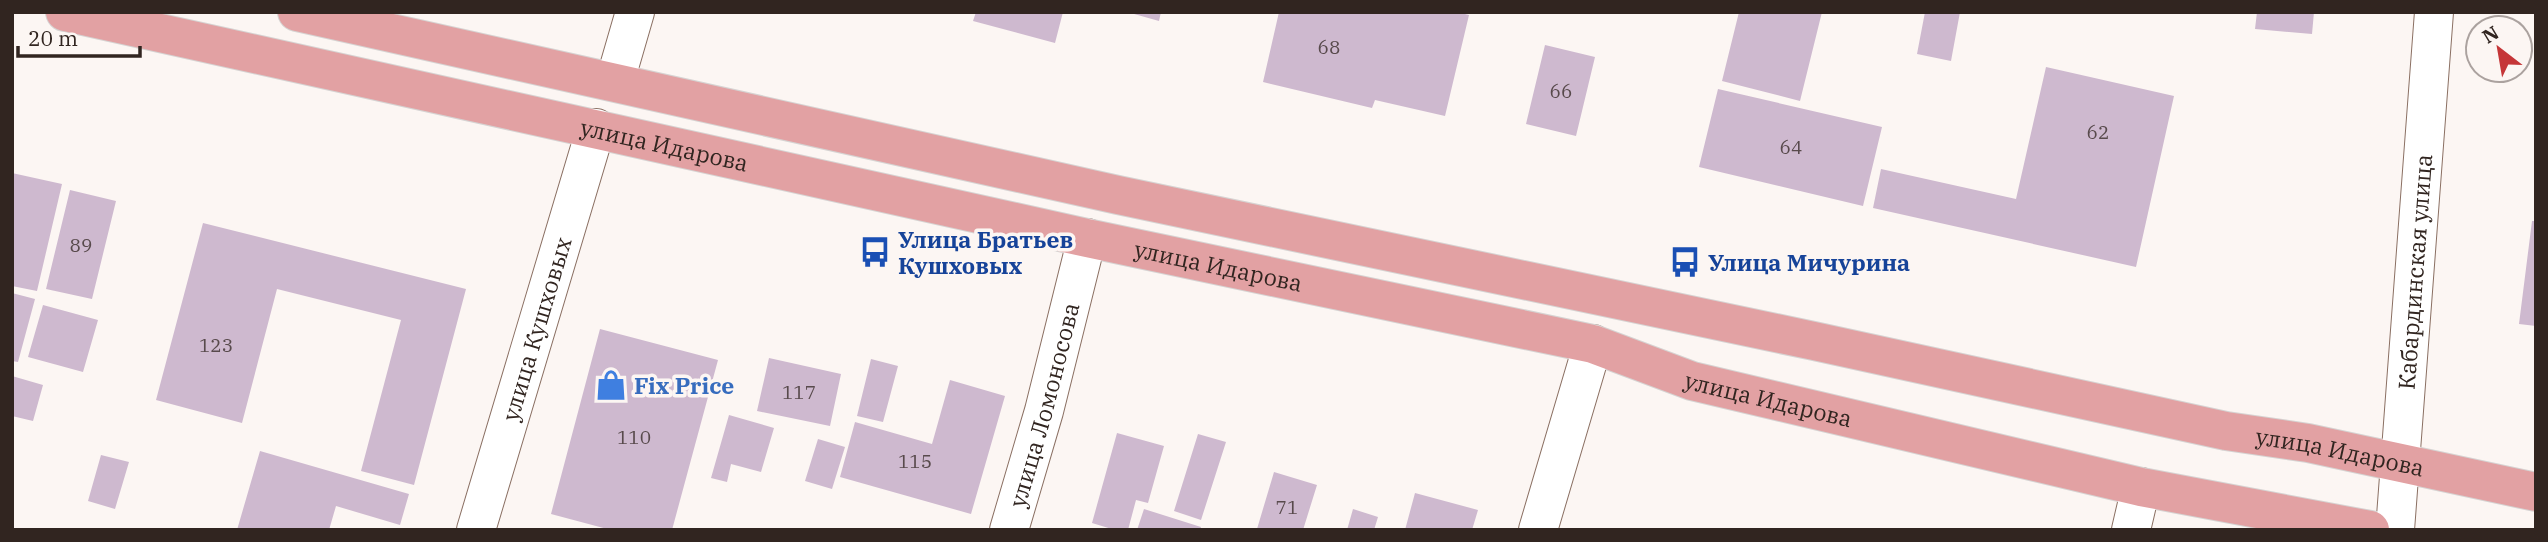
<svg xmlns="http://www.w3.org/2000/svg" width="2548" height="542" viewBox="0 0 2548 542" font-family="'IBM Plex Serif',serif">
<rect width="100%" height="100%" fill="#fcf6f3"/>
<path fill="#ceb9cf" d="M976,12H1063L1055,43L973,21Z
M1127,12H1161L1159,21Z
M1279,12H1457L1469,15L1445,116L1375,100L1372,108L1263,82Z
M1739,12H1822L1800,101L1722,81Z
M1925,12H1960L1951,61L1917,54Z
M2257,12H2314L2312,34L2255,29Z
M1545,45L1595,57L1576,136L1526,124Z
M2046,67L2174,96L2136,267L1873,208L1881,169L2016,199Z
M1718,89L1882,127L1863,206L1699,167Z
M12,173L62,184L37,291L12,286Z
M70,190L116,201L92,299L46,289Z
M2532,221H2536V326L2519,324Z
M203,223L466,289L414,485L361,471L401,320L277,289L242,423L156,400Z
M12,293L35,299L18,362L12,361Z
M43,305L98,320L83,372L28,357Z
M600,329L718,360L672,530H611L551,514Z
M769,358L841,374L830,426L757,411Z
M871,359L898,366L883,422L857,416Z
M12,376L43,385L33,421L12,416Z
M950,380L1005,396L971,514L840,477L855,422L932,444Z
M729,415L774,428L761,472L731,464L727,482L711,478Z
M1117,433L1164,446L1148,503L1136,500L1128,530H1115L1092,523Z
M1198,434L1226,442L1201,520L1174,511Z
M818,439L845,447L832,489L805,481Z
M260,451L409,494L400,525L336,506L329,530H237Z
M101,455L129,462L115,509L88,501Z
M1274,472L1317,485L1303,530L1257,529Z
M1415,493L1478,510L1472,530H1405Z
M1144,509L1201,527L1200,530H1137Z
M1353,509L1378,517L1374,530H1347Z"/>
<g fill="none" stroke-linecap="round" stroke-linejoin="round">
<defs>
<g id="minor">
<path d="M615,81L635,12"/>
<path id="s1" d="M476,530L596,128"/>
<path id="s2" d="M1009,530L1044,411L1087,238"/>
<path d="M1538,530L1593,344"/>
<path d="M2131,530L2141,487"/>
</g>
<g id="secondary">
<path id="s3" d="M2395,530L2434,12"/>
</g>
<g id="primary">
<path id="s4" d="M65,12L1087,238L1593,344L1692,381L2141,487L2370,530"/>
<path id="s5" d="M297,12L1118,195L1814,341L2226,431L2308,443L2536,492"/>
</g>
</defs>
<use href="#minor" stroke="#8a6f62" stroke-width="40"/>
<use href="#secondary" stroke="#8a6f62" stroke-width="40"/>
<use href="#primary" stroke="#d6d3d2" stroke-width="40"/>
<use href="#minor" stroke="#fff" stroke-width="38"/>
<use href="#secondary" stroke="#fff" stroke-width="38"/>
<use href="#primary" stroke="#e2a1a3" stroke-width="38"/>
</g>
<defs>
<symbol id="bus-bare" viewBox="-9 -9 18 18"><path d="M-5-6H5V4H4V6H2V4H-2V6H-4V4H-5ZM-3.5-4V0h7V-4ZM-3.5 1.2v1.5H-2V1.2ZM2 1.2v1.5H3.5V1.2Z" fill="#1a4fb4" stroke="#fcf6f3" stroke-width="2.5" paint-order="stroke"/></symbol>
<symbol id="shop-bare" viewBox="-9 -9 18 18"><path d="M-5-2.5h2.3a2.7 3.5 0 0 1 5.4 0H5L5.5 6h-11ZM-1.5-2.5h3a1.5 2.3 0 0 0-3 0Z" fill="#3f7fe0" stroke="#fcf6f3" stroke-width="2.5" paint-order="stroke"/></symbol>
</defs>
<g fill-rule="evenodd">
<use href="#bus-bare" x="853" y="230" width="44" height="44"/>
<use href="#bus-bare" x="1663" y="240" width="44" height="44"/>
<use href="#shop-bare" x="589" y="363" width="44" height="44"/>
</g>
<g text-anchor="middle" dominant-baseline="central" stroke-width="7" stroke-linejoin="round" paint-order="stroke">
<g font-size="19" fill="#584a4c">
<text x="1329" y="47">68</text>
<text x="1561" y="91">66</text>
<text x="2098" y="132">62</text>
<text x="1791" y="147">64</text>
<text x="81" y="245">89</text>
<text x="216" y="345">123</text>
<text x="799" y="392">117</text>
<text x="634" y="437">110</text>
<text x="915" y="461">115</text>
<text x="1287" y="507">71</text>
</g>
<g font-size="23" fill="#312520" stroke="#fcf6f3">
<text stroke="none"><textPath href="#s4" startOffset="614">улица Идарова</textPath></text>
<text stroke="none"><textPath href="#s4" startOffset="1181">улица Идарова</textPath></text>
<text stroke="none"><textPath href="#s3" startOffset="259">Кабардинская улица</textPath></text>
<text stroke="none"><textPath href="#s1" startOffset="210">улица Кушховых</textPath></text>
<text stroke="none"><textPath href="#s4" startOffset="1748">улица Идарова</textPath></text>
<text stroke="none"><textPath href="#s2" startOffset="130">улица Ломоносова</textPath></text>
<text stroke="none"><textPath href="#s5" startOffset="2090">улица Идарова</textPath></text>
</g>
<g font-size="23" font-weight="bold" fill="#164399" stroke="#fcf6f3" text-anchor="start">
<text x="898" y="239">Улица Братьев<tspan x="898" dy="26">Кушховых</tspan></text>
<text x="1708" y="262">Улица Мичурина</text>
</g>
<g font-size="23" font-weight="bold" fill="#366cbe" stroke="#fcf6f3" text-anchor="start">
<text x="634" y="385">Fix Price</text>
</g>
</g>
<rect width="2548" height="542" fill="none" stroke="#312520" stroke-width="28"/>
<g transform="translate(2499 49) rotate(329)"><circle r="33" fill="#fcf6f3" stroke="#aba29f" stroke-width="2"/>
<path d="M0-5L12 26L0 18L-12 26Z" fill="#c53638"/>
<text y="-10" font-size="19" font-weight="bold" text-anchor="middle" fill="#312520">N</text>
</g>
<path d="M18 46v10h122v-10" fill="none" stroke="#312520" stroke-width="3.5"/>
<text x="28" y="46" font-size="21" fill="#312520" stroke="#fcf6f3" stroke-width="5" paint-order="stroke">20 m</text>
</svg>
